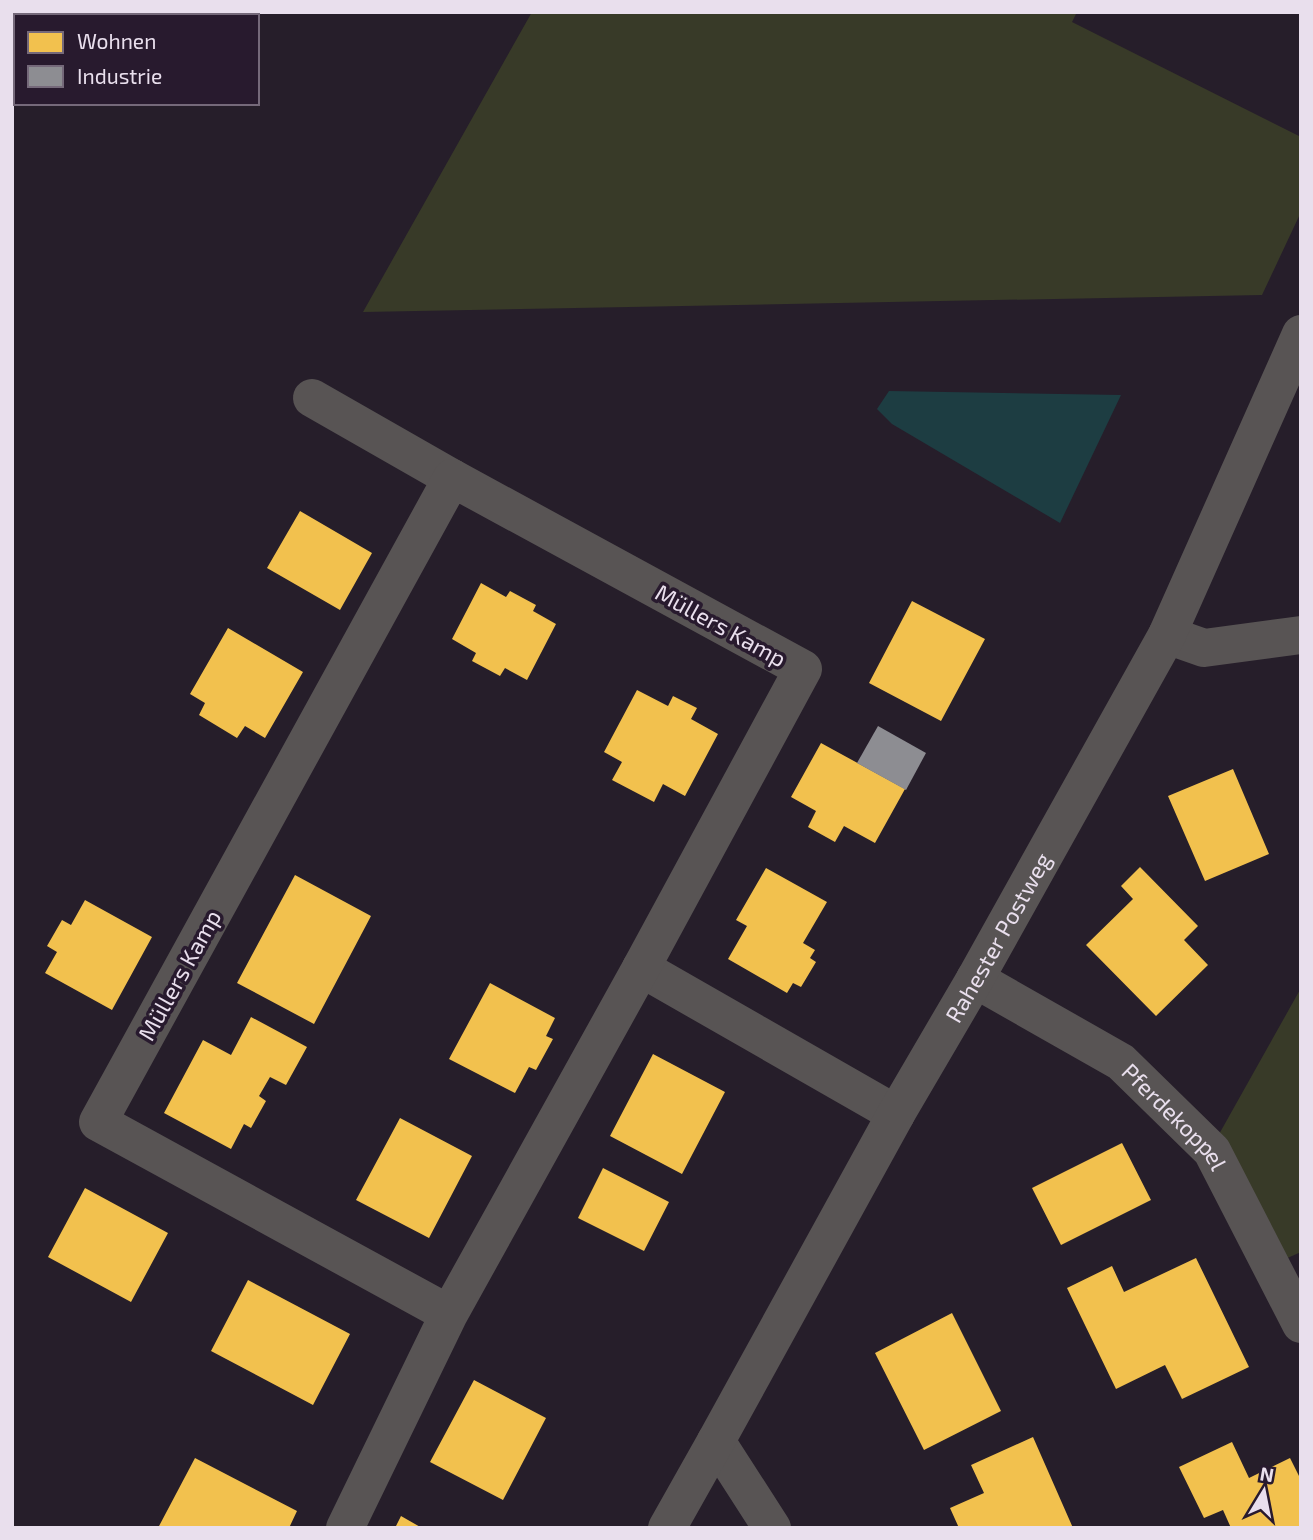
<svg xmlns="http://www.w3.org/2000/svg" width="1313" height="1540" viewBox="0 0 1313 1540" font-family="'Exo 2',sans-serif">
<rect width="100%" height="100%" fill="#261e2a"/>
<path fill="#383a28" d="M532,12H1077L1072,22L1301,137V212L1262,295L363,312Z
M1301,988V1252L1283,1260L1218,1136Z"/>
<path fill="#1d3d42" d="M889,391L1121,395L1060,523L892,424L877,409Z"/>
<path fill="#f2c14e" d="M300,511L372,553L340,610L267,568Z
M481,583L506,597L510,591L536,605L533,611L556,624L527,680L505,668L500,676L472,661L476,653L452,639Z
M912,601L985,639L941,721L869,683Z
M228,628L303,672L265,738L245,726L237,738L199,715L205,703L190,694Z
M637,690L668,706L673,696L697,708L691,719L718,734L685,796L663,784L654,802L612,780L622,762L604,752Z
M821,743L905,789L875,843L844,826L835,842L808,827L816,811L791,797Z
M1233,769L1269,854L1205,881L1168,796Z
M1140,867L1198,926L1184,940L1208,965L1156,1016L1086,945L1133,899L1121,886Z
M766,868L827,902L803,943L815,950L810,958L816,962L801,987L793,983L787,993L728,959L747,926L736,920Z
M295,875L371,916L314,1024L237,983Z
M85,900L152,937L112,1010L45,973L57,952L47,946L62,920L71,925Z
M490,983L555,1018L546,1036L553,1039L536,1070L529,1067L515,1093L449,1059Z
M251,1017L307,1047L286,1085L270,1077L259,1096L266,1101L251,1128L244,1124L231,1149L164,1113L203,1040L231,1055Z
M653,1054L725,1092L682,1174L610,1136Z
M400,1118L472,1156L429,1238L356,1200Z
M1122,1143L1151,1200L1061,1245L1032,1188Z
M603,1168L669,1202L644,1251L578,1218Z
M85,1188L168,1233L131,1302L48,1257Z
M1196,1258L1249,1367L1182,1399L1165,1365L1116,1389L1067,1288L1112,1266L1124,1292Z
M248,1280L350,1334L313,1405L211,1351Z
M952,1313L1001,1411L924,1450L875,1353Z
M474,1380L546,1418L503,1500L430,1462Z
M1033,1437L1073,1528H959L950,1508L984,1493L971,1465Z
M1232,1442L1249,1478L1290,1458L1301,1480V1528H1231L1223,1510L1204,1518L1179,1467Z
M195,1458L297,1511L289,1528H158Z
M401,1516L422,1528H395Z"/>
<path fill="#8d8d92" d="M878,726L926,753L906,790L857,763Z"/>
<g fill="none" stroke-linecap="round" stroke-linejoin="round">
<g stroke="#585454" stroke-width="38">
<path d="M312,398L452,478"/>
<path d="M1167,635L1204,648L1301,635"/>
<path d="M641,968L896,1114"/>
<path id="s1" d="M975,979L1121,1062L1212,1151L1301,1324"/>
<path d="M716,1441L772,1528"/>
<path d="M345,1528L449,1314L641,968L803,669L452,478L98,1122L449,1314"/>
<path id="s2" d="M667,1528L716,1441L896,1114L975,979L1167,635L1301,334"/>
</g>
</g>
<g text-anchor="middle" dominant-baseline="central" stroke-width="7" stroke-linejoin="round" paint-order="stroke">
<g font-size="23" fill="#e9dfed" stroke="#281a2e">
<text transform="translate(721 625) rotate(29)">Müllers Kamp</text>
<text stroke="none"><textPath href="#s2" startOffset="677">Rahester Postweg</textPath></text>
<text transform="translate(179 975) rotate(-61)">Müllers Kamp</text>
<text stroke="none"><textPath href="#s1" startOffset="245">Pferdekoppel</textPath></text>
</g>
</g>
<rect width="1313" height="1540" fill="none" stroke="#e9dfed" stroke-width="28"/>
<rect x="14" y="14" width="245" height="91" fill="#281a2e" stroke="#75697a" stroke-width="2"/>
<rect x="28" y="32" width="35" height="21" fill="#f2c14e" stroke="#75697a" stroke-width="2"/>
<text x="77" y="49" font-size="21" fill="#e9dfed">Wohnen</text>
<rect x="28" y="66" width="35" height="21" fill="#8d8d92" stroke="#75697a" stroke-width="2"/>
<text x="77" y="84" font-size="21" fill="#e9dfed">Industrie</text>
<g transform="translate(1264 1491) rotate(10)" stroke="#281a2e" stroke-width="5" paint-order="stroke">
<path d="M0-5L12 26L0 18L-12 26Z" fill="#e9dfed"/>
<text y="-10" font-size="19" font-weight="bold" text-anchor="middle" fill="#e9dfed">N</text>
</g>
</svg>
